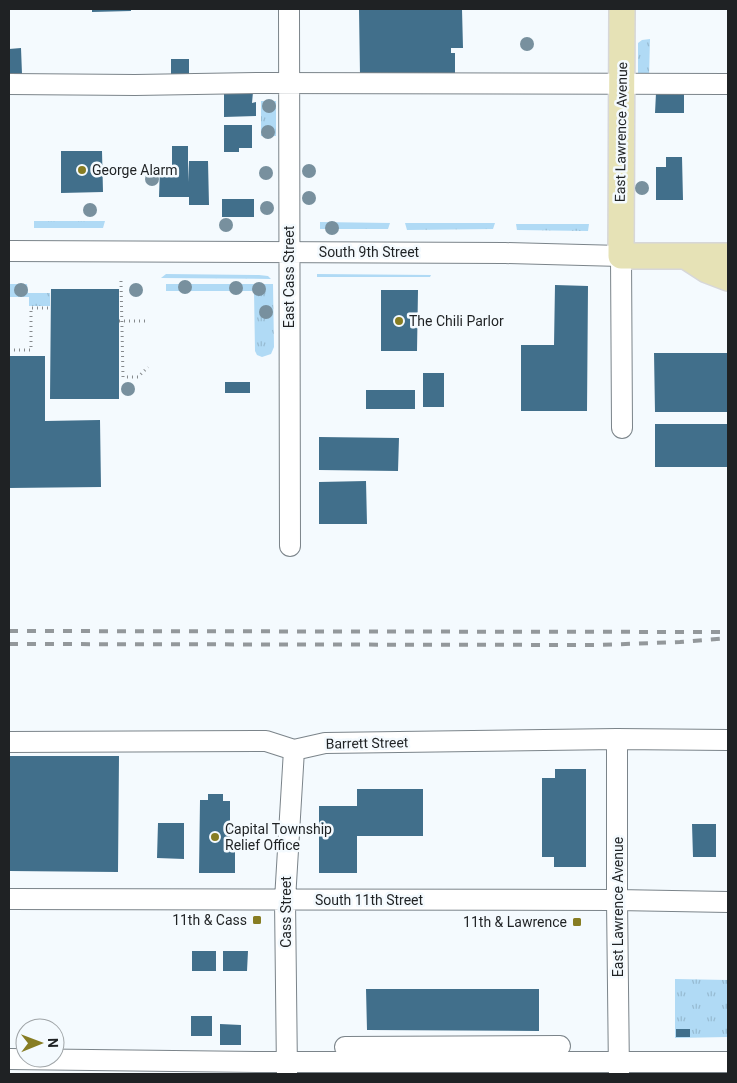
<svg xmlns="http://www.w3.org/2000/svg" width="737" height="1083" viewBox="0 0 737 1083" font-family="Roboto,sans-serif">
<defs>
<pattern id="grass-tufts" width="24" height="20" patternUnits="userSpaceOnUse" patternTransform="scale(1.25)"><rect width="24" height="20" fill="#b0daf5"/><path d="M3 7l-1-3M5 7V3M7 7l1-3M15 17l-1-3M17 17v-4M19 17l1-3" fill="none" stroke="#97bbd2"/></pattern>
</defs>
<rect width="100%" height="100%" fill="#f4fafe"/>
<path fill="url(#grass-tufts)" d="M650,39L649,78L638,74V43L642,40Z
M261,101H276V136H261Z
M34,221H105L103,228H34Z
M320,222L390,223L388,229H320Z
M405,223H495L493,229L407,230Z
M516,224H589L588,231L517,230Z
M166,274L259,275L268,276L271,279L161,278Z
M317,274L431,275L430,277H317Z
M9,284H27L28,293H50V306H29V297H9Z
M166,284H273L274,347L271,354L262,357L257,355L255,351L254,291H166Z
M675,979L728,980V1037L675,1038Z"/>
<path fill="#416f8b" d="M92,9H131V11L92,12Z
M359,9H462L463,48H451V53H455V75H360Z
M21,48L22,74H9V49Z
M171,59H189V77H171Z
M224,92H253L252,103L256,102V116L224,117Z
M656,93H684V113H655Z
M224,125H252V148H239V152H224Z
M172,146H188V182L189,161H208L209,205H189V197H159L160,166H172Z
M61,151H102L103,192L61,193Z
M666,157H682L683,200H656V167H666Z
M222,199H254V217H222Z
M555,285L588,286L587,411H521V345H554Z
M51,289H119V399H50Z
M381,290H418L417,351H381Z
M654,353H728V412H655Z
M9,356H45V421L100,420L101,487L9,488Z
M423,373H444V407H423Z
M225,382H250V393H225Z
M366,390H415V409H366Z
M655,424H728V467H655Z
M319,437L399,438L398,471L319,470Z
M366,481L367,524H319V482Z
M9,756H119L118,872L9,871Z
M555,769H586V867H554V857H542V778H555Z
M357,789H423V836H357V873H319V806H357Z
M208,794H223V801H230V852H235V873H199L200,800H208Z
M158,823H184V859L157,858Z
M692,824H716V857H693Z
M192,951H216V971H192Z
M223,951H248L247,971H223Z
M366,989H539V1031L367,1030Z
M191,1016H212V1036H191Z
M220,1024L241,1025V1045H220Z
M676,1029H690V1037H676Z
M712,1072H725V1074H712Z"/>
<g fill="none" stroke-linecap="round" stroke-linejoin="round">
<defs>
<path id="minor" d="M289,9L290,546
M9,84L135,85L259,83L728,84
M9,251L505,253L621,256L622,428
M617,739V900L619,1074
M9,742L266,741L294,750L325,743L617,739L728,740
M9,899L617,900L728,902
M345,1047L560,1046
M9,1059L260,1062H728
M287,1073L285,900L294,750"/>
<path id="major" d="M622,9L621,256H728
M687,257L707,270L728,278"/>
</defs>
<use href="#minor" stroke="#7b848a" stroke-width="22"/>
<use href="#major" stroke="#d7d7d8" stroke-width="28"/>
<path stroke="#85898c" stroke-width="3" stroke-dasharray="1 4" stroke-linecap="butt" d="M121,281L123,377H138L148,367
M119,321H149
M9,350H31V308H50"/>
<use href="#minor" stroke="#fff" stroke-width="20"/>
<use href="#major" stroke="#e6e2b6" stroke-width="25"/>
<path stroke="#93989b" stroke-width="4" stroke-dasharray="9 9" stroke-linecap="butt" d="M9,631L721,632
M9,644L599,645L680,642L728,638"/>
</g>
<g fill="#78909e">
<circle cx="527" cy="44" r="7"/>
<circle cx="269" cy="106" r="7"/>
<circle cx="268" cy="132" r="7"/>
<circle cx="309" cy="171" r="7"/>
<circle cx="266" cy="173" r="7"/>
<circle cx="152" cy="179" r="7"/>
<circle cx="642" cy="188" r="7"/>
<circle cx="309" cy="198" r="7"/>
<circle cx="267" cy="208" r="7"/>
<circle cx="90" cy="210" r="7"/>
<circle cx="226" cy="225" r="7"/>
<circle cx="332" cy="228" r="7"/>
<circle cx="185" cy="287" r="7"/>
<circle cx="236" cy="288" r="7"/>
<circle cx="259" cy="289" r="7"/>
<circle cx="21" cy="290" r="7"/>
<circle cx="136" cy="290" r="7"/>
<circle cx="266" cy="312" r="7"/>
<circle cx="128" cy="389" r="7"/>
</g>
<g fill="#877d23" stroke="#f4fafe" stroke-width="2">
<circle cx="82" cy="170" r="5"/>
<circle cx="399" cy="321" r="5"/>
<circle cx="215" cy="837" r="5"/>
<rect x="252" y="915" width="10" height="10" rx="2.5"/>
<rect x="572" y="917" width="10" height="10" rx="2.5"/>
</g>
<g text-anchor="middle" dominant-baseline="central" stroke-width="5" stroke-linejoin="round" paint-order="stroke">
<g font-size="14" fill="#1f2224" stroke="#f4fafe">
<text transform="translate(621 132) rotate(-89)">East Lawrence Avenue</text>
<text x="369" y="252">South 9th Street</text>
<text transform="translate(289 277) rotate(-90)">East Cass Street</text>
<text transform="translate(367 743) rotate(-1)">Barrett Street</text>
<text x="369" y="900">South 11th Street</text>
<text transform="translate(618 907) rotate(-90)">East Lawrence Avenue</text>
<text transform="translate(286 912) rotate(-90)">Cass Street</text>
</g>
<g font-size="14" fill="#1f2224" stroke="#f4fafe" text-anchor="start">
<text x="92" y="170">George Alarm</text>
<text x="409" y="321">The Chili Parlor</text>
<text x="225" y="829">Capital Township<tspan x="225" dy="16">Relief Office</tspan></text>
<text x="247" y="920" text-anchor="end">11th &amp; Cass</text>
<text x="567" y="922" text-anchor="end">11th &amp; Lawrence</text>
</g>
</g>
<rect width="737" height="1083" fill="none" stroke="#1f2224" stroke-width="20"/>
<g transform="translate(40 1043) rotate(89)"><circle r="24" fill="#f4fafe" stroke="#9fa4a7"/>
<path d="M0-4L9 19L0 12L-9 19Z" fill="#877d23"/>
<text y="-8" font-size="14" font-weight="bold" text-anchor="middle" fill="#1f2224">N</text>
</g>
</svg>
